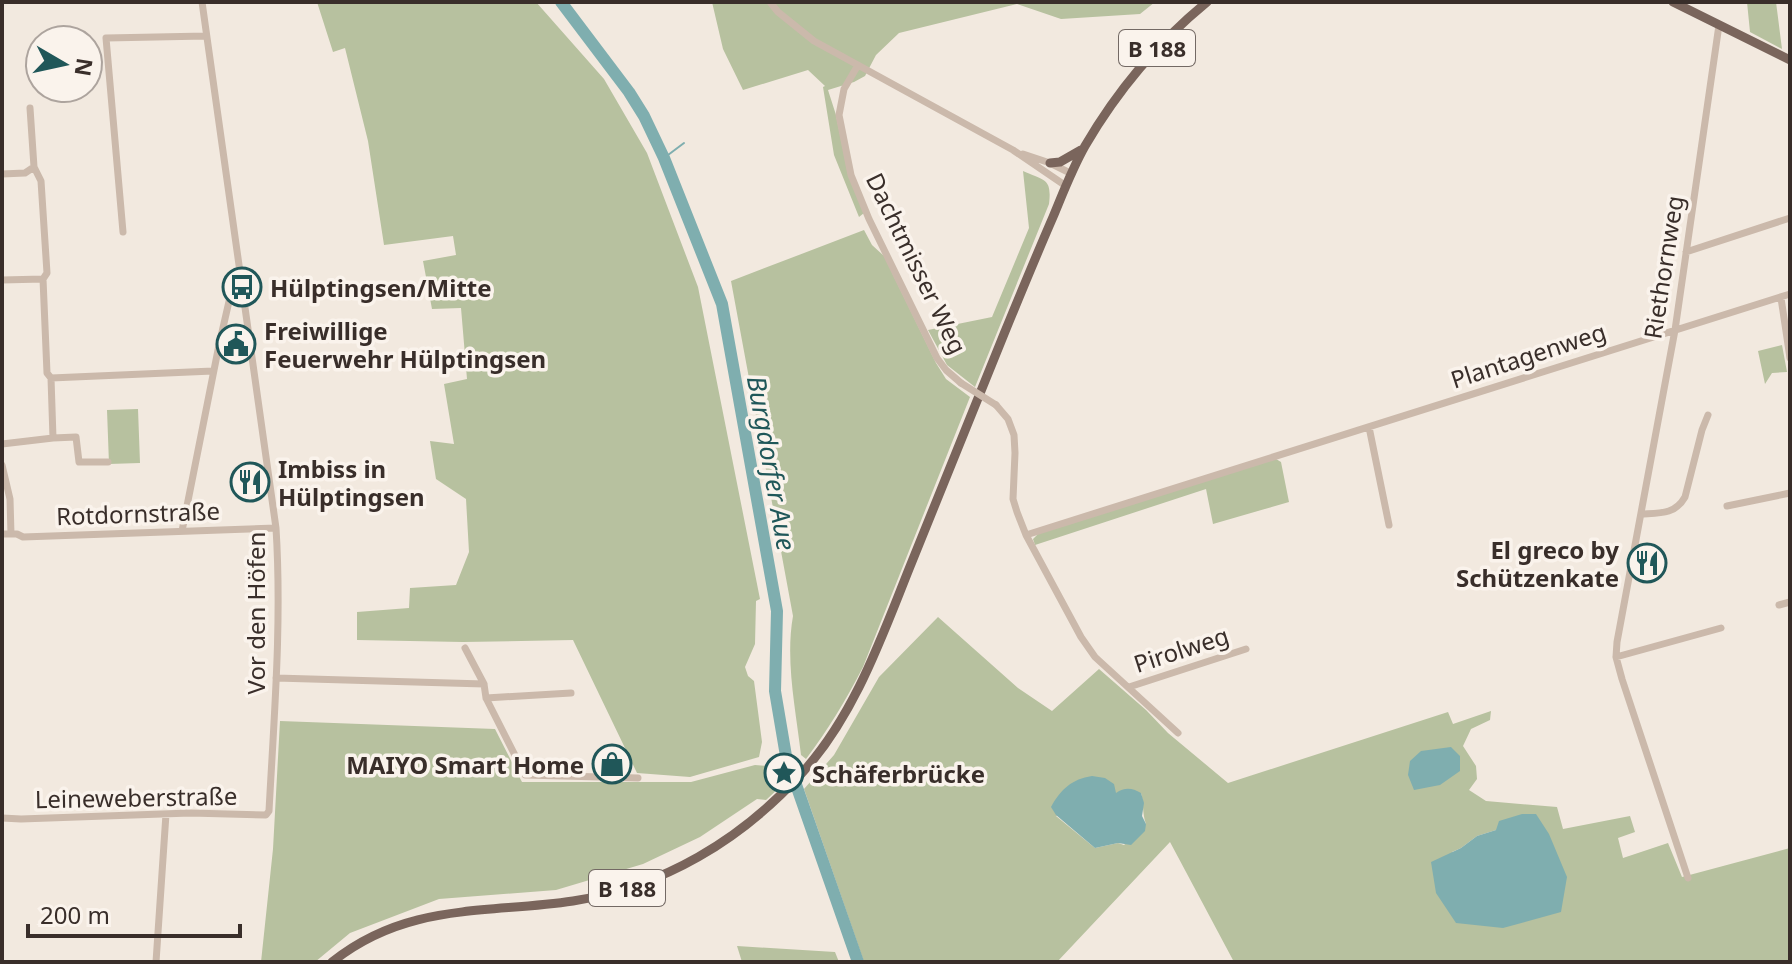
<svg xmlns="http://www.w3.org/2000/svg" width="1792" height="964" viewBox="0 0 1792 964" font-family="'Noto Sans',sans-serif">
<rect width="100%" height="100%" fill="#f2e9df"/>
<path fill="#b7c19f" fill-rule="evenodd" d="M317,2H536L604,79L647,153L698,287L760,599L756,601L755,644L745,667L748,676L754,681L762,742L759,757L690,777L637,773L573,640L463,642L357,640V612L409,608L410,588L456,585L469,552L466,499L436,479L430,441L454,444L444,384L467,379L461,308L432,309L423,261L456,255L453,236L384,245L368,141L345,48L333,52Z
M712,2H1155L1140,14L1061,19L1017,4L899,33L876,55L865,76L854,82L828,90L836,115L848,172L864,213L859,217L834,155L823,87L825,86L808,70L743,90L723,49Z
M1747,2H1776L1782,49L1750,32Z
M1023,171C1045,181 1052,178 1049,204L975,387L947,365L928,330L992,317L1029,228Z
M864,230L872,245L884,256L936,363L946,379L970,397L863,667C846,700 828,730 806,759L801,755C796,710 785,661 793,616L731,281Z
M1782,345L1787,372L1772,373L1765,384L1758,351Z
M138,409L140,463L109,464L107,410Z
M1276,459L1281,462L1289,502L1213,524L1206,489L1035,545L1033,539L1039,533Z
M938,617L1018,688L1052,711L1099,669L1146,710L1168,733L1228,783L1448,712L1453,724L1491,711L1490,720L1471,729L1463,746L1476,766L1477,779L1469,790L1486,801L1557,807L1563,829L1630,816L1635,832L1618,838L1623,858L1668,843L1682,877L1790,848V962H1234L1170,842L1057,962H864L804,789L834,755L879,677ZM1141,793C1144,804 1142,813 1146,824L1124,845L1118,843L1095,848L1056,816L1116,794ZM1496,830L1503,928L1452,852L1461,848L1477,836Z
M280,721L495,729L522,782H691L755,765L767,766L774,772L780,787L766,800L757,799L700,837L643,864L556,890L439,899L350,933L315,962H261L273,849Z
M737,946L835,952L839,962H742Z"/>
<path fill="#7faeaf" d="M1451,747L1460,756V771L1440,785L1414,790L1408,775L1410,761L1421,751Z
M1092,776L1105,778L1114,784L1116,793C1125,787 1132,788 1141,793L1144,803L1142,816L1146,824L1145,831L1131,845L1118,843L1095,848L1056,815L1051,807C1061,789 1072,779 1092,776Z
M1522,814H1536L1549,834L1567,877L1561,912L1503,928L1456,923L1436,893L1431,862L1461,848L1477,836L1496,830L1499,821Z"/>
<g fill="none" stroke-linecap="round" stroke-linejoin="round">
<path stroke="#7faeaf" stroke-width="2" d="M664,158L684,143"/>
<path stroke="#7faeaf" stroke-width="12" d="M561,2L629,92L644,116L664,158L722,304L777,611L775,691L786,756L858,962"/>
<path stroke="#cbb9ab" stroke-width="7" d="M770,2L778,12L814,41L1013,150L1066,186
M858,65L844,89L839,115L851,175L869,219L937,358L946,370L961,383
M1023,154L1050,163L1072,174
M2,174L25,173L34,167
M123,232L106,38L206,36
M1686,252L1790,218
M2,280L43,279
M1781,298L1790,358
M51,378L213,371
M996,405L1008,419L1014,435L1015,453L1013,499L1017,512L1026,535L1081,637L1095,657L1178,733
M1369,427L1389,525
M53,438L76,437L79,462H108
M2,444L53,438L51,378L47,373L43,279L47,273L41,181L34,167L30,108
M2,465L10,499L11,534
M1727,506L1790,493
M1641,514C1659,513 1675,515 1685,497L1702,430L1708,415
M182,531L219,345L230,297L240,281
M2,534H17L23,537L276,528
M1026,535L1790,294
M1779,605L1790,602
M465,648L484,684
M1616,657L1721,628
M276,678L484,684L486,698L525,775L638,778
M1129,687L1246,649
M486,698L571,693
M2,818L21,819L190,813L266,815L269,811C274,717 282,623 276,528L202,2
M1688,878L1622,679L1616,657L1617,642L1675,330L1719,25
M156,962L166,814"/>
<path stroke="#7a655c" stroke-width="9" d="M1673,2L1790,60
M1050,163L1060,162L1081,150
M332,962C407,902 485,914 573,901C663,887 741,840 802,773C854,716 881,639 909,569C941,490 973,412 1004,334C1020,295 1036,256 1053,217C1063,193 1072,169 1085,146C1117,91 1157,43 1207,2"/>
<path stroke="#cbb9ab" stroke-width="7" d="M961,383L996,405"/>
</g>
<defs>
<symbol id="bus-ring" viewBox="-11 -11 22 22"><circle r="9.5" fill="#faf3ec" stroke="#205759" stroke-width="1.5"/><path d="M-5-6H5V4H4V6H2V4H-2V6H-4V4H-5ZM-3.5-4V0h7V-4ZM-3.5 1.2v1.5H-2V1.2ZM2 1.2v1.5H3.5V1.2Z" fill="#205759"/></symbol>
<symbol id="civic-ring" viewBox="-11 -11 22 22"><circle r="9.5" fill="#faf3ec" stroke="#205759" stroke-width="1.5"/><path d="M-.6-6.5H3V-4.5H.6V-3L4-1V1h2V6H-6V1h2V-1L-.6-3ZM-1.2 2.5V6h2.4V2.5Z" fill="#205759"/></symbol>
<symbol id="restaurant-ring" viewBox="-11 -11 22 22"><circle r="9.5" fill="#faf3ec" stroke="#205759" stroke-width="1.5"/><path d="M-5-6h1v4h1v-4h1v4h1v-4h1v5L-1.5 .5V6h-2V.5L-5-1ZM5-6V6H3V1.5H1.5Q1.5-4 5-6Z" fill="#205759"/></symbol>
<symbol id="shop-ring" viewBox="-11 -11 22 22"><circle r="9.5" fill="#faf3ec" stroke="#205759" stroke-width="1.5"/><path d="M-5-2.5h2.3a2.7 3.5 0 0 1 5.4 0H5L5.5 6h-11ZM-1.5-2.5h3a1.5 2.3 0 0 0-3 0Z" fill="#205759"/></symbol>
<symbol id="sight-ring" viewBox="-11 -11 22 22"><circle r="9.5" fill="#faf3ec" stroke="#205759" stroke-width="1.5"/><path d="M0-6L1.8-2.2L6-1.7L2.9 1.2L3.7 5.4L0 3.3L-3.7 5.4L-2.9 1.2L-6-1.7L-1.8-2.2Z" fill="#205759"/></symbol>
</defs>
<g fill-rule="evenodd">
<use href="#bus-ring" x="220" y="265" width="44" height="44"/>
<use href="#civic-ring" x="214" y="322" width="44" height="44"/>
<use href="#restaurant-ring" x="228" y="460" width="44" height="44"/>
<use href="#restaurant-ring" x="1625" y="541" width="44" height="44"/>
<use href="#shop-ring" x="590" y="742" width="44" height="44"/>
<use href="#sight-ring" x="762" y="751" width="44" height="44"/>
</g>
<g text-anchor="middle" dominant-baseline="central" stroke-width="7" stroke-linejoin="round" paint-order="stroke">
<g fill="#faf3ec" stroke="#736964" stroke-width="2">
<rect x="1119" y="30" width="76" height="36" rx="6"/>
<rect x="589" y="870" width="76" height="36" rx="6"/>
</g>
<g font-size="22" font-weight="bold" fill="#392e2a">
<text x="1157" y="48">B 188</text>
<text x="627" y="888">B 188</text>
</g>
<g font-size="24" fill="#392e2a" stroke="#faf3ec">
<text transform="translate(917 263) rotate(64)">Dachtmisser Weg</text>
<text transform="translate(1663 267) rotate(-81)">Riethornweg</text>
<text transform="translate(1528 355) rotate(-18)">Plantagenweg</text>
<text transform="translate(138 513) rotate(-2)">Rotdornstraße</text>
<text transform="translate(255 613) rotate(-90)">Vor den Höfen</text>
<text transform="translate(1181 649) rotate(-18)">Pirolweg</text>
<text transform="translate(136 797) rotate(-1)">Leineweberstraße</text>
</g>
<g font-size="24" font-weight="bold" fill="#392e2a" stroke="#faf3ec" text-anchor="start">
<text x="270" y="287">Hülptingsen/Mitte</text>
<text x="264" y="330">Freiwillige<tspan x="264" dy="28">Feuerwehr Hülptingsen</tspan></text>
<text x="278" y="468">Imbiss in<tspan x="278" dy="28">Hülptingsen</tspan></text>
<text x="1619" y="549" text-anchor="end">El greco by<tspan x="1619" dy="28">Schützenkate</tspan></text>
<text x="584" y="764" text-anchor="end">MAIYO Smart Home</text>
<text x="812" y="773">Schäferbrücke</text>
</g>
<g font-size="26" font-style="italic" fill="#205759" stroke="#faf3ec">
<text transform="translate(772 463) rotate(80)">Burgdorfer Aue</text>
</g>
</g>
<rect width="1792" height="964" fill="none" stroke="#392e2a" stroke-width="8"/>
<g transform="translate(64 64) rotate(99)"><circle r="38" fill="#faf3ec" stroke="#ada49e" stroke-width="2"/>
<path d="M0-6L14 30L0 20L-14 30Z" fill="#205759"/>
<text y="-12" font-size="22" font-weight="bold" text-anchor="middle" fill="#392e2a">N</text>
</g>
<path d="M28 924v12h212v-12" fill="none" stroke="#392e2a" stroke-width="4"/>
<text x="40" y="924" font-size="24" fill="#392e2a" stroke="#faf3ec" stroke-width="6" paint-order="stroke">200 m</text>
</svg>
